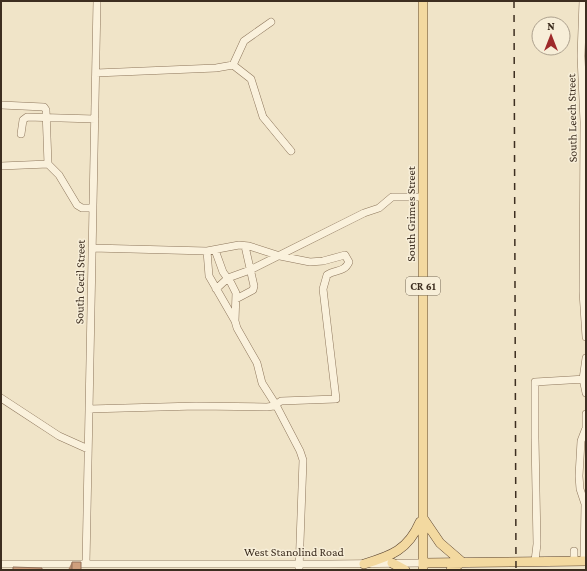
<svg xmlns="http://www.w3.org/2000/svg" width="587" height="571" viewBox="0 0 587 571" font-family="'Crimson Pro',serif">
<rect width="100%" height="100%" fill="#f0e4c8"/>
<g fill="none" stroke-linecap="round" stroke-linejoin="round">
<defs>
<path id="minor" d="M583,1L581,56L584,122L583,292L586,337
M233,65L251,79L263,117L291,151
M96,73L216,68L233,65L244,41L271,22
M1,105L44,107L46,110L48,164L59,175L77,205L82,208H93
M21,134L23,120L27,117L95,119
M1,166L48,164
M215,250L223,272L231,283L236,293L235,321L237,328L257,363L262,383L276,405L300,451L303,460L299,570
M207,251L209,276L235,321
M216,289L228,278L250,270L364,213L379,208L392,197H423
M236,299L253,290L254,286L245,246
M586,358L583,379L586,393
M1,398L59,436L88,449
M89,409L196,406L267,407L274,406L281,401L336,399L323,289L327,275C335,269 344,273 349,262L345,255L323,261L310,262L280,256L249,246L239,245L207,251L92,248
M535,561L537,544L535,438V382L586,379
M574,561V551
M584,561L585,504L580,489L579,476L581,441L586,428V414
M1,564H330L423,563
M86,564L97,1"/>
<path id="major" d="M423,518L440,543L462,562L451,570
M392,563L405,570
M423,563L586,561
M364,564C391,556 408,550 420,522
M423,570V1"/>
</defs>
<use href="#minor" stroke="#8d765c" stroke-width="8"/>
<use href="#major" stroke="#5b4430" stroke-width="10"/>
<use href="#minor" stroke="#faf1dc" stroke-width="7"/>
<use href="#major" stroke="#f3d9a0" stroke-width="9"/>
<path stroke="#3d2e20" stroke-width="1.5" stroke-dasharray="7 7" stroke-linecap="butt" d="M514,1L516,570"/>
</g>
<path fill="#b2896c" d="M72,562L81,570H68Z"/>
<path fill="#cf9f7d" stroke="#916f58" d="M72,562H81V570H72Z
M13,567L42,568V570H13Z"/>
<g text-anchor="middle" dominant-baseline="central" stroke-width="3" stroke-linejoin="round" paint-order="stroke">
<rect fill="#f7eed8" stroke="#756857" stroke-width="1" x="406" y="277" width="34" height="18" rx="3"/>
<g font-size="11" font-weight="bold" fill="#3d2e20">
<text x="423" y="286">CR 61</text>
</g>
<g font-size="12" fill="#3d2e20" stroke="#f7eed8">
<text transform="translate(572 118) rotate(-91)">South Leech Street</text>
<text transform="translate(411 214) rotate(-90)">South Grimes Street</text>
<text transform="translate(80 282) rotate(-89)">South Cecil Street</text>
<text x="294" y="552">West Stanolind Road</text>
</g>
</g>
<rect width="587" height="571" fill="none" stroke="#3d2e20" stroke-width="4"/>
<g transform="translate(551 36)"><circle r="19" fill="#f7eed8" stroke="#ada18e"/>
<path d="M0-3L7 15L0 10L-7 15Z" fill="#9e2a2b"/>
<text y="-6" font-size="11" font-weight="bold" text-anchor="middle" fill="#3d2e20">N</text>
</g>
</svg>
